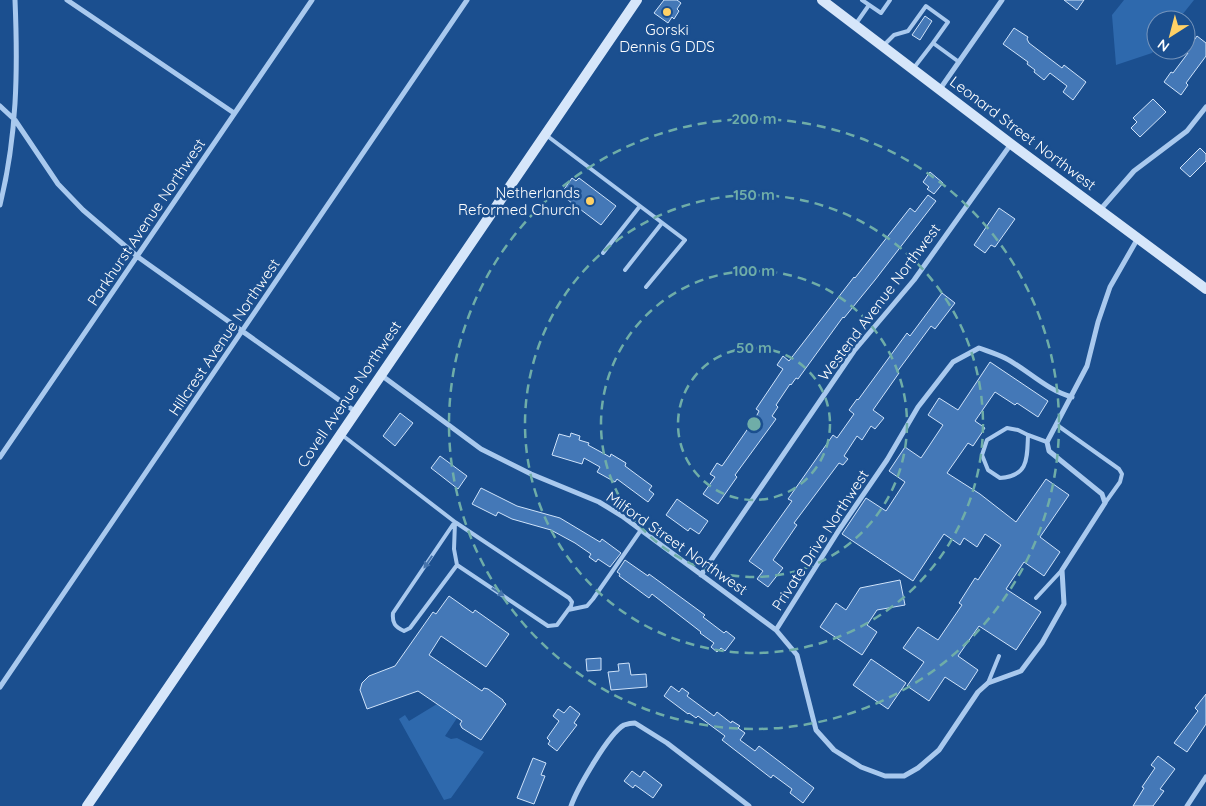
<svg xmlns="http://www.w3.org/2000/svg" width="1206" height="806" viewBox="0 0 1206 806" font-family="Quicksand,sans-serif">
<rect width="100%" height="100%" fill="#1b4f8f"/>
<path fill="#2e69ad" d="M1124,0H1194L1178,20H1156V47L1152,53L1116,65L1112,15Z
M437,704L457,718L445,736L451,739L457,738L484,752L451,798L444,800L399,719L405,715L409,721Z"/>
<path fill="#4478b7" stroke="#cfe3fa" d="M664,0H677L681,3L677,9L679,11L674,19L672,17L668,23L654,13Z
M1064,0H1084L1077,10Z
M925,16L932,21L920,40L912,35Z
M1014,28L1028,37L1027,39L1029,43L1062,68L1064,65L1086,82L1073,100L1063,92L1067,86L1050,73L1044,80L1034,72L1035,70L1027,64L1028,62L1003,44Z
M1197,36L1206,43V56L1186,83L1188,85L1181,95L1164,82L1171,72L1173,73L1188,53L1186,52Z
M1153,99L1166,112L1140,137L1131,128L1137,122L1133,118Z
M1200,148L1206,154V161L1190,177L1180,168Z
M930,172L943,183L934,194L927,189L929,187L923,182Z
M572,178L576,181L579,178L616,206L601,225L564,197L566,194L563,191Z
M928,195L936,201L875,280L844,318L843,317L798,379L796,378L791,385L790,384L776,405L778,407L772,416L776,419L735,475L737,477L718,504L703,494L715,477L710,474L717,463L722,466L756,417L759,411L756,409L783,369L777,365L783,356L789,361L854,277L855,278L910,208L915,212Z
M999,208L1015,219L995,247L991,245L985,253L974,245Z
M942,293L955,303L935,329L931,326L897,372L899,373L873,410L884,418L875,429L871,426L862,440L857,436L844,456L848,459L843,465L839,463L794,523L797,525L773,560L783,568L768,587L757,579L763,571L749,561L792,501L788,499L833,435L837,438L854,414L849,410L857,399L858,400L907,333L910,336Z
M990,362L1048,401L1038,417L1017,403L1015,405L995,392L975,421L985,428L973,446L968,443L947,473L980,494L1016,522L1046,479L1069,495L1040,537L1060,552L1044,576L1024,562L1006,589L1041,612L1016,650L979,626L958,656L978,670L965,690L945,677L929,701L907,686L924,662L903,648L918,627L938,640L962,605L959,603L975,578L978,580L1001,545L985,534L977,547L964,538L960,545L944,534L913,581L842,534L866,498L886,511L905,482L889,471L905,447L921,458L943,425L928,415L939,398L958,410Z
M400,413L413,423L395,446L383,436Z
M571,433L580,436L579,440L589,443L588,445L610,457L611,454L626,463L625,466L652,486L649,490L654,494L648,502L617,479L615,482L597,472L600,467L584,458L582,464L552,455L559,434L570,437Z
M440,456L467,476L458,489L431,468Z
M481,488L517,506L560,518L600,542L602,539L621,553L610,567L598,559L596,562L589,557L591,554L575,543L551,530L512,519L498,512L496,516L472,504Z
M677,499L708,521L699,534L690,528L688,531L666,515Z
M625,560L648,576L649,574L705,615L703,617L724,633L726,631L735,638L725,651L721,648L717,652L711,647L714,643L700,633L701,632L652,594L649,598L619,576L620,574L617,572Z
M900,580L905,605L877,610L867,625L877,632L862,655L820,627L836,603L846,610L860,588Z
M449,596L473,613L475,610L509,634L486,667L441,636L429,655L482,691L484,688L488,689L503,700V701L506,704L481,740L462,728L460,724L462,721L418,691L367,709L360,690L362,683L369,676L395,666L433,612L436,614Z
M601,658V670L587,671L586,659Z
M871,659L906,683L888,709L853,685Z
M629,663L631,675L646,674L647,687L611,690L608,672L619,671L618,664Z
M671,686L679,692L682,688L689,693L687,696L714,716L717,712L731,723L732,721L740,726L738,728L745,733L740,740L755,751L759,746L814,788L803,803L790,793L792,789L773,775L771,778L722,740L725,736L698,716L696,718L689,713L688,714L664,696Z
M1206,694V724L1187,752L1174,743L1198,711L1195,708Z
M570,706L580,714L574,723L577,725L557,751L548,744L550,741L547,738L559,721L553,716L558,709L564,713Z
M1158,756L1175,769L1160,789L1164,791L1153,806H1133L1144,788L1142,787L1155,768L1151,765Z
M533,758L546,763L541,775L545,776L534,804L517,798Z
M632,771L640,777L644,771L662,785L653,798L635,785L633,788L624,781Z"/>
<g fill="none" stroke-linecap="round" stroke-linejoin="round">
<path stroke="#a9c9ee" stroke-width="4" d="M862,0L881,13L890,0
M855,25L869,5
M884,45L894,35L908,31L926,6L948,22L933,43L959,62
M913,69L933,43
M546,135L685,240L646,287
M603,253L640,206
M625,270L662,223
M1057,425L1119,469L1122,474L1120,482L1105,503
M342,435L455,522L569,598L572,602L571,606L557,625L548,626L457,565L454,549L455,522
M1028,435L1018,430L1007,428L987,440L982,455L988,470L1000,478C1029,476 1027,458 1028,435L1047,442
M454,523L393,613C392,623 395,627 404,631L410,628L457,565
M1036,598L1062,570
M568,610L587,606L593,599L641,530
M988,683L999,656"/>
<path stroke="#a9c9ee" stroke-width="5" d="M67,0L234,113
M940,89L1002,0
M0,106L15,120L58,184L83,210L138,257L356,412
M0,205C17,136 18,71 15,0
M1100,210L1134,171L1187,131L1206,107
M381,375L481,449L531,474L599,502L622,516L776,630L797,655L816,730L834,750L861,767L885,776H904L918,768L939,750L978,692L988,683L1021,671L1042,643L1064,604L1062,570L1105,503L1102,494L1049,451L1047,442L1087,366L1098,322L1110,287L1138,238
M0,457L312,0
M701,575L854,351L914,280L1011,144
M776,630L839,530L887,460L918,407L953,362L979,348C987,351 997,354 1005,358C1028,370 1046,390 1072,397
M0,687L467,0
M571,806C577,789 609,733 624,725C627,724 632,723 635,723L667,743L749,806
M1187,806L1206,777"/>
<path stroke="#d6e6fa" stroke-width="10" d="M822,0L1011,144L1206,289
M87,806C271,538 452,268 637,0"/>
</g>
<defs><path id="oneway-solid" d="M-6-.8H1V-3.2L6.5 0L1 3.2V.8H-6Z" transform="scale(1.25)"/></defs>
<g fill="#4674ac">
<use href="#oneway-solid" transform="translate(428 562) rotate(124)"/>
<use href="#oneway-solid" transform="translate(498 592) rotate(34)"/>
</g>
<g fill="none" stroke="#6fada8" stroke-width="2.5" stroke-dasharray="9 6">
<circle cx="754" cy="424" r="76"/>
<circle cx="754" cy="424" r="153"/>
<circle cx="754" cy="424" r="229"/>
<circle cx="754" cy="424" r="305"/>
</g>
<g fill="#ffd166" stroke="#1b4f8f" stroke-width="2">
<circle cx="667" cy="12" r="5"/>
<circle cx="590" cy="201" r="5"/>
</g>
<g text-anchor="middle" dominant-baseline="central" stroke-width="5" stroke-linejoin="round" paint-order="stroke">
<g font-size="15" fill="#fff" stroke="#1b4f8f">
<text x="667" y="29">Gorski<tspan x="667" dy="17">Dennis G DDS</tspan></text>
<text x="580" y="192" text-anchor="end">Netherlands<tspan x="580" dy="17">Reformed Church</tspan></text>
</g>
<g font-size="15" fill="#fff" stroke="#1b4f8f">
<text transform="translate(1023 133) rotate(37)">Leonard Street Northwest</text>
<text transform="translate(146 222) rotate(-56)">Parkhurst Avenue Northwest</text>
<text transform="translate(879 302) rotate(-53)">Westend Avenue Northwest</text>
<text transform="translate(224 337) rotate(-56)">Hillcrest Avenue Northwest</text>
<text transform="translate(349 394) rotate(-56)">Covell Avenue Northwest</text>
<text transform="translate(820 540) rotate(-57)">Private Drive Northwest</text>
<text transform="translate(677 543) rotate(35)">Milford Street Northwest</text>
</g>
</g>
<circle cx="754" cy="424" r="8" fill="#6fada8" stroke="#1b4f8f" stroke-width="2.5"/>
<g font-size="15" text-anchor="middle" font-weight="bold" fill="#6fada8" stroke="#1b4f8f" stroke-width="5" stroke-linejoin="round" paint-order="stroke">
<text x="754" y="124">200 m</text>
<text x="754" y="200">150 m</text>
<text x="754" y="276">100 m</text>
<text x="754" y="353">50 m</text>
</g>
<g transform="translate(1171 35) rotate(216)"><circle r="24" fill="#1b4f8f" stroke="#7695bc"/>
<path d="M0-4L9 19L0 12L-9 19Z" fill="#ffd166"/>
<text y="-8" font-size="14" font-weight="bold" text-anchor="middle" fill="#ffffff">N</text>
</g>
</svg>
